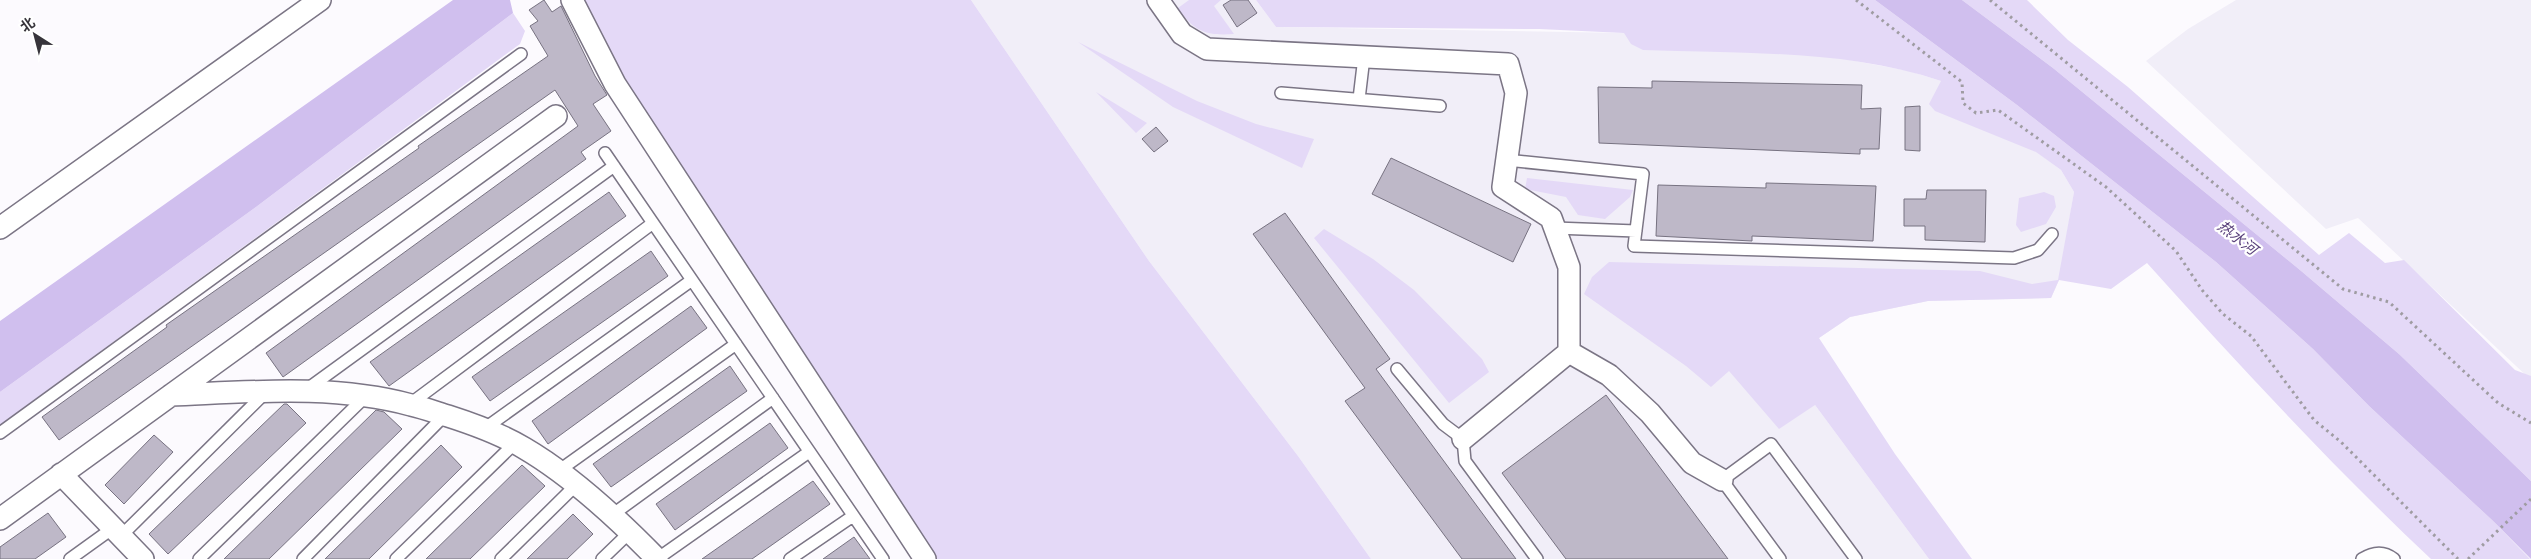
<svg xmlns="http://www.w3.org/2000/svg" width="2531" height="559" viewBox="0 0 2531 559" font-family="Commissioner,'Noto Sans SC',sans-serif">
<rect width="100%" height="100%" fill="#fcfafe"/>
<path fill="#f1eef8" d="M971,0H1256L1276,27L1625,33L1839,58L1909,71L1941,81L2061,170L2074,192L2059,280L2051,298L1928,301L1850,317L1819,338L1815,405L1929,559H1371L1298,456L1149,261Z
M2236,0H2531V380L2358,218L2326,229L2146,61L2188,29Z"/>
<path fill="#e4d9f7" d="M582,0H971L1149,261L1298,456L1371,559H937L636,102Z
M1189,0H1221L1214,6L1234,34C1207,36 1194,32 1178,8Z
M1256,0H1875L2017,105L2216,262L2313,349L2369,406L2492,520L2530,559H2431C2331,465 2239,365 2147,263L2111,289L2059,280L2051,298L1928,301L1850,317L1819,338L1895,454L1972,559H1929L1815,405L1779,429L1729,371L1711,387L1686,366L1584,294L1592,277L1609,262L1980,271L2032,284L2058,280L2074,192L2061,170L2036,152L1935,111L1929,104L1941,81C1846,49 1742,54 1643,50L1631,44L1624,33L1539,29L1276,27Z
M1962,0H2027L2068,40L2128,87L2319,255L2349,233L2385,263L2404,260L2515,370L2531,376V481L2399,354L2300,270L2053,68Z
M513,13L525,31L520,44L0,425V392L256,207Z
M1078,42L1197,101L1256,124L1314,139L1302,168L1173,107Z
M1096,92L1147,123L1136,133Z
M1527,178L1633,190L1630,197L1605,219L1578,215L1566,197L1525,189Z
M2044,192L2054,196L2056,207L2046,224L2021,232L2016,225L2019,198Z
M1324,229L1373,259L1414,290L1482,359L1489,372L1449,403L1314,238Z"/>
<path fill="#d0bfee" d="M453,0H510L513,13L256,207L0,392V321Z
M1875,0H1962L2053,68L2300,270L2399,354L2531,481V559L2492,520L2369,406L2313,349L2216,262L2017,105Z"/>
<path fill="#beb8c8" stroke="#777281" d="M544,0L552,12L561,6L595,76L607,95L593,104L611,131L581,152L586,159L283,377L266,353L578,126L555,90L59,440L42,417L167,327L166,325L419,148L418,146L548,56L530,26L538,21L529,10Z
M1231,0H1248L1257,13L1237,27L1223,5Z
M1652,81L1862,85L1861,109L1881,108L1879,149H1860V154L1599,143L1598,87L1652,88Z
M1920,106V151L1905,150V107Z
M1156,127L1168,141L1154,152L1142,139Z
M1391,158L1531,224L1513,262L1372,194Z
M1766,183L1876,186L1873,241L1752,236V241L1656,236L1658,185L1766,188Z
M1927,190H1986L1985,242L1925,240V226H1904V199H1926Z
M609,192L626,216L389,386L370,362Z
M1285,213L1390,359L1376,369L1516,559H1462L1345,401L1365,388L1253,234Z
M651,251L668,276L490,401L472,377Z
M691,306L707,328L548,444L532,421Z
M730,366L747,391L611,487L593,464Z
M1606,395L1728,559H1566L1502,473Z
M284,404H287L306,423L168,554L149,534Z
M376,410L384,412L402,429L269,559H224Z
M770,423L788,448L675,530L656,504Z
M154,435L173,452L124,504L105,485Z
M441,445L462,467L369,559H325Z
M522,465L545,486L470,559H426Z
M813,481L830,504L752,559H702Z
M48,513L66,537L35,559H0V547Z
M573,514L593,534L567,559H527Z
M854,537L870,559H823Z"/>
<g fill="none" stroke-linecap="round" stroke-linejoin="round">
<defs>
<path id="service" d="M1281,93L1440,106
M1359,99L1364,57
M605,153L883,559
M1506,160L1643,174L1634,246L2014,258L2038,250L2052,234
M1555,228L1636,231
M1397,369L1443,424L1463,439L1465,461L1537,559
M306,390L614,166
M410,404L653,223
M484,429L692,280
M0,433L521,54
M557,472L736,344
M612,515L773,398
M121,536L267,391
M70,559L113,528
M199,559L365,397
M303,559L445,415
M396,559L515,443
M501,559L576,485
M602,559L630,532
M657,559L809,452
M790,559L853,516
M1780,559L1722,480L1771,444L1856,559
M2362,559C2373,552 2384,551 2394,559"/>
<path id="minor" d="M572,0L615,84L925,559
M1158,0L1182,34L1207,49L1508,64L1516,93L1503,187L1551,218L1569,267V352
M0,228L320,0
M171,395C250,392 334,384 411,405C424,408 435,412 448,416C473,424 501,434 524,448C572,476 618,519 657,559
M1463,439L1569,352L1609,375L1650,413L1692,463L1722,480
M61,474L143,559
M0,519L556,116"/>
</defs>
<use href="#service" stroke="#7b7585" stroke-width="14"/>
<use href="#minor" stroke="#7b7585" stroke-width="24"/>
<path stroke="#9f9ca2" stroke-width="3" stroke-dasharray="2.5 4" stroke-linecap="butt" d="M1856,0L1962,82L1963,103L1976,113L1998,110L2106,187L2176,251L2202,290L2223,314L2251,336L2314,420L2341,442L2458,559
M1990,0L2343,289L2389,302L2498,403L2531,423
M2468,559L2531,499"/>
<use href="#service" stroke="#fff" stroke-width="11"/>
<use href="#minor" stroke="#fff" stroke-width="21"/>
</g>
<g text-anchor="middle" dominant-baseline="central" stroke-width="4.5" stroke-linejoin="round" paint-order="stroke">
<g font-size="15" font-style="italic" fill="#583f7a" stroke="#fff">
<text transform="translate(2238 237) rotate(38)">热水河</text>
</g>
</g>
<g transform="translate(35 35) rotate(324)" stroke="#ffffff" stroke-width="4" paint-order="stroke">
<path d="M0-4L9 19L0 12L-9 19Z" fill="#37343b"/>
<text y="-8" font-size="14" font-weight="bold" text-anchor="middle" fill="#37343b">北</text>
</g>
</svg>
